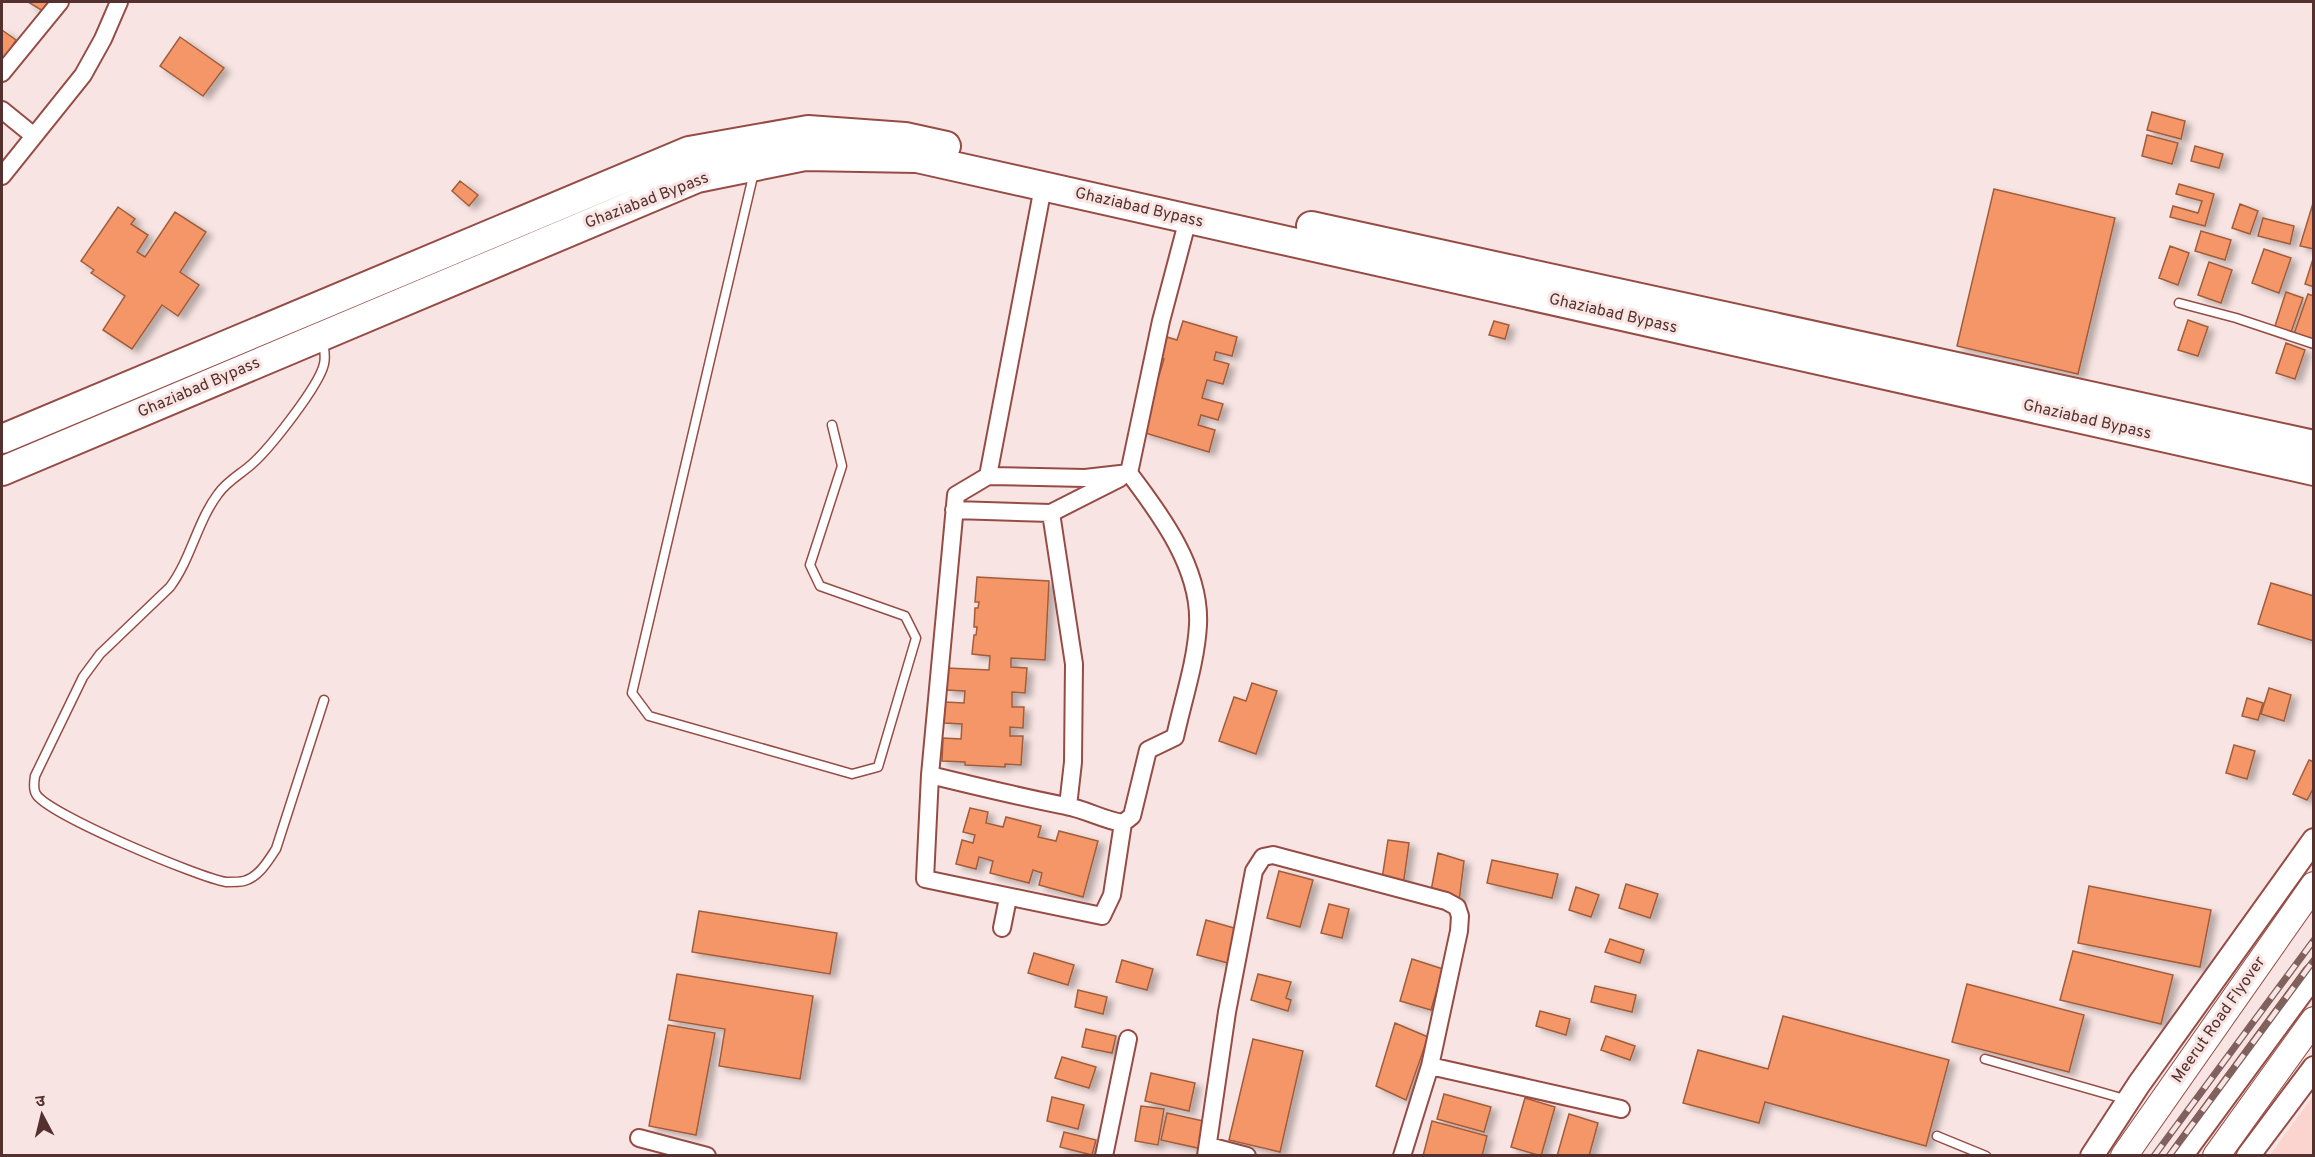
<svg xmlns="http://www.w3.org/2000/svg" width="2315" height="1157" viewBox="0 0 2315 1157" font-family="Overpass,'Noto Sans Devanagari',sans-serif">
<defs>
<filter id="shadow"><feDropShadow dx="6" dy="4" stdDeviation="3" flood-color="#0004"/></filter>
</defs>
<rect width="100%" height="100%" fill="#f8e5e3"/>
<path fill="#fbd4cf" d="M2313,1096V1155H2270Z"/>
<path fill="#f59667" stroke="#a15d3b" stroke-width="1.5" filter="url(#shadow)" d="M28,2H55L53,4L49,2L43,11Z
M2,30L16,40L2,63Z
M180,37L224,68L203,96L160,66Z
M2152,112L2185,121L2181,139L2147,130Z
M2147,135L2178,143L2172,164L2142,156Z
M2195,146L2223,154L2219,168L2191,161Z
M460,181L478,195L469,206L452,191Z
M2179,184L2214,194L2205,226L2170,217L2173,206L2198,213L2202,201L2176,194Z
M1994,189L2115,218L2078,374L1957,346Z
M2314,200V249L2300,246Z
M2240,204L2258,211L2250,234L2232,228Z
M118,207L135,219L131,224L148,235L137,252L145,257L175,212L206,232L180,272L199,285L178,316L162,305L132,349L103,330L125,296L91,273L94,270L81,261Z
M2263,218L2294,226L2290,244L2258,236Z
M2201,231L2231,240L2225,260L2195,251Z
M2170,246L2189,253L2178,285L2159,278Z
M2264,249L2291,258L2279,293L2252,283Z
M2313,259H2314V287L2305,284Z
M2209,262L2232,270L2221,303L2198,295Z
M2286,292L2303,298L2290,335L2274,329Z
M2308,294L2314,296V341L2294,334Z
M2188,320L2208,327L2198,356L2178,350Z
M1183,321L1237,337L1232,356L1216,352L1214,360L1229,364L1223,384L1207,380L1202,398L1223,404L1218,420L1201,415L1198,425L1215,430L1209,452L1142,432L1164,359L1161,358L1167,337L1177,340Z
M1494,321L1509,325L1505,339L1489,335Z
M2286,343L2305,350L2295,379L2276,373Z
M977,577L1049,581L1045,660L1011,658V667L1027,668L1025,693L1012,692V707H1024L1023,728L1010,727V736H1023L1021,765L1005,764V767L965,765V762L942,761L943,738L961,739L962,724L944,723L945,702L964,703L965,691L946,690L947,668L989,670L990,656L972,654L974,635H976L977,627H974L975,608H978L979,602H975Z
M2271,583L2314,596V641L2258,624Z
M1252,683L1277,691L1256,754L1219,741L1234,697L1246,701Z
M2269,688L2291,695L2284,721L2261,714Z
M2247,698L2263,703L2258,720L2242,716Z
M2234,745L2255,751L2247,779L2226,773Z
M2309,760L2314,762V787L2307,800L2293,794Z
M970,808L988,812L986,823L1003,827L1006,817L1041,826L1038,837L1056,841L1059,831L1098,841L1083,897L1039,885L1042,873L1033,870L1029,883L990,873L993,861L979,857L976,869L956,864L962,840L973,843L975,835L963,832Z
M1388,840L1409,843L1403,886L1382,879Z
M1438,853L1464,861L1459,901L1431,891Z
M1492,860L1558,874L1552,898L1487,883Z
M1279,871L1313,880L1300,927L1267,918Z
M1626,884L1658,894L1650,918L1619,908Z
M2089,886L2211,910L2200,967L2078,943Z
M1576,887L1599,895L1591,917L1569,910Z
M1329,904L1349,909L1342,938L1321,933Z
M699,911L837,933L830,974L692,952Z
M1206,920L1241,930L1232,964L1197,955Z
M1610,939L1644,950L1640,963L1605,952Z
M2073,951L2173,975L2161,1024L2060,1000Z
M1034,953L1074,965L1068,985L1028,973Z
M1412,959L1443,969L1431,1010L1400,1001Z
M1122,960L1153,969L1147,990L1116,982Z
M677,974L813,996L800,1079L719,1066L725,1029L669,1020Z
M1258,974L1291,982L1286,998L1291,1000L1288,1011L1251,1000Z
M1967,984L2084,1015L2069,1072L1952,1042Z
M1595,986L1636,995L1632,1012L1591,1002Z
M1078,990L1107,997L1103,1014L1075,1007Z
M1540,1011L1570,1019L1566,1035L1536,1026Z
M1783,1016L1949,1060L1926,1146L1765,1102L1759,1123L1683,1103L1698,1050L1768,1069Z
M1395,1023L1428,1037L1406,1100L1376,1086Z
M668,1025L715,1033L696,1135L649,1126Z
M1086,1029L1116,1036L1112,1053L1082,1047Z
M1606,1036L1635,1046L1630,1060L1601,1050Z
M1253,1039L1303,1051L1280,1152L1229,1140Z
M1062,1057L1096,1067L1089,1088L1055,1078Z
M1151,1073L1195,1083L1189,1111L1145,1101Z
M1444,1094L1491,1107L1484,1132L1437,1119Z
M1052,1097L1084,1105L1078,1129L1047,1121Z
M1525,1098L1555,1107L1541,1156L1511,1147Z
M1141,1106L1164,1109L1158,1145L1135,1141Z
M1167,1113L1208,1122L1202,1149L1161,1140Z
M1569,1114L1598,1123L1589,1156H1557Z
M1432,1121L1487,1136L1482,1156H1423Z
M1064,1132L1096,1140L1092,1155L1060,1147Z"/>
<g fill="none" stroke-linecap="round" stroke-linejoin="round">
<defs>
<path id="lane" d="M754,172L632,693L649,716L852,774L878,767L916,638L905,616L820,586L810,565L842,466L832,425
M2179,303L2236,318L2314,344
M323,341C324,349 326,356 324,364C319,386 270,448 252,464C241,474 227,481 218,494C197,522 191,559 170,587L100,654L83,677L35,776C34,782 33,789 36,794C47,814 200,878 226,882C231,882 240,882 244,881C259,877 268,861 276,849L324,700
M1985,1059L2128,1100
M1937,1136L1986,1156"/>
<path id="street" d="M2,73L60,2
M2,110L34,136
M2,176L83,75L103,39L119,2
M1129,473C1161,515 1201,569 1198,625C1196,662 1183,700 1175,737L1148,750L1132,816L1123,823C1103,820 1085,809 1066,806C1020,797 975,786 930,775L956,495L988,476L1085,478Z
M1129,473L1161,321L1188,219
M988,476L1043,187
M954,510L1051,513L1074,664L1073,762L1068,806
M1051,513L1120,478
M930,775L925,879L1102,916L1112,895L1123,823
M1002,928L1008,898
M1430,1066L1621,1109
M639,1138L707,1156
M1209,1146L1247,1156
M1104,1156L1128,1039
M1206,1156L1227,1012L1254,871L1263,857L1273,855L1446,901L1457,907L1460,916L1459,931L1430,1066L1402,1156"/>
<path id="secondary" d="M2092,1156L2139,1084L2314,840
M2181,1156L2314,975
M2248,1156L2314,1068"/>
<path id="primary" d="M2124,1156L2314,885
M2216,1156L2314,1020"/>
<path id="highway" d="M1311,226L2314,445
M2,439L689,151L808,130L905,137L946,146
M2,471L697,178L805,156L917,158L2314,471"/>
</defs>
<use href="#lane" stroke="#964c45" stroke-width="11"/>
<use href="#street" stroke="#964c45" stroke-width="20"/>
<use href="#secondary" stroke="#964c45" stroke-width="26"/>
<use href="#primary" stroke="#964c45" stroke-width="28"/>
<use href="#highway" stroke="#964c45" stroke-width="32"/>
<use href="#lane" stroke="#fff" stroke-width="8"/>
<use href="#street" stroke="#fff" stroke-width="16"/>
<use href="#secondary" stroke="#fff" stroke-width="22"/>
<use href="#primary" stroke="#fff" stroke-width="26"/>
<use href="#highway" stroke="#fff" stroke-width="28"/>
<defs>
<path id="rail" d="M2154,1156L2314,940
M2169,1156L2314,960"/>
</defs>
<use href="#rail" stroke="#80615e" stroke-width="7"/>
<use href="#rail" stroke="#f8e5e3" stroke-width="4.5" stroke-dasharray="14" stroke-linecap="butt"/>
</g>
<g text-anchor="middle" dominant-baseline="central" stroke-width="6" stroke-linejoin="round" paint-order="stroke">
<g font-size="16" fill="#54312e" stroke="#f8e5e3">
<text transform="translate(647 201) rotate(-21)">Ghaziabad Bypass</text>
<text transform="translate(1139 208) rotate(13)">Ghaziabad Bypass</text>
<text transform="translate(1613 314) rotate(13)">Ghaziabad Bypass</text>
<text transform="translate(199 388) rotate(-23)">Ghaziabad Bypass</text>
<text transform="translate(2087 420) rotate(13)">Ghaziabad Bypass</text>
<text transform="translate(2219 1020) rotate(-55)">Meerut Road Flyover</text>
</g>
</g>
<rect width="2315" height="1157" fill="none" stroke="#54312e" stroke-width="6"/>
<g transform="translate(42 1115) rotate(353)" stroke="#f8e5e3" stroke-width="4.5" paint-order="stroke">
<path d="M0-4.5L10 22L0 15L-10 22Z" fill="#54312e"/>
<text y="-9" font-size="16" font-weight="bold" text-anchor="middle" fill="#54312e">उ</text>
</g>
</svg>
